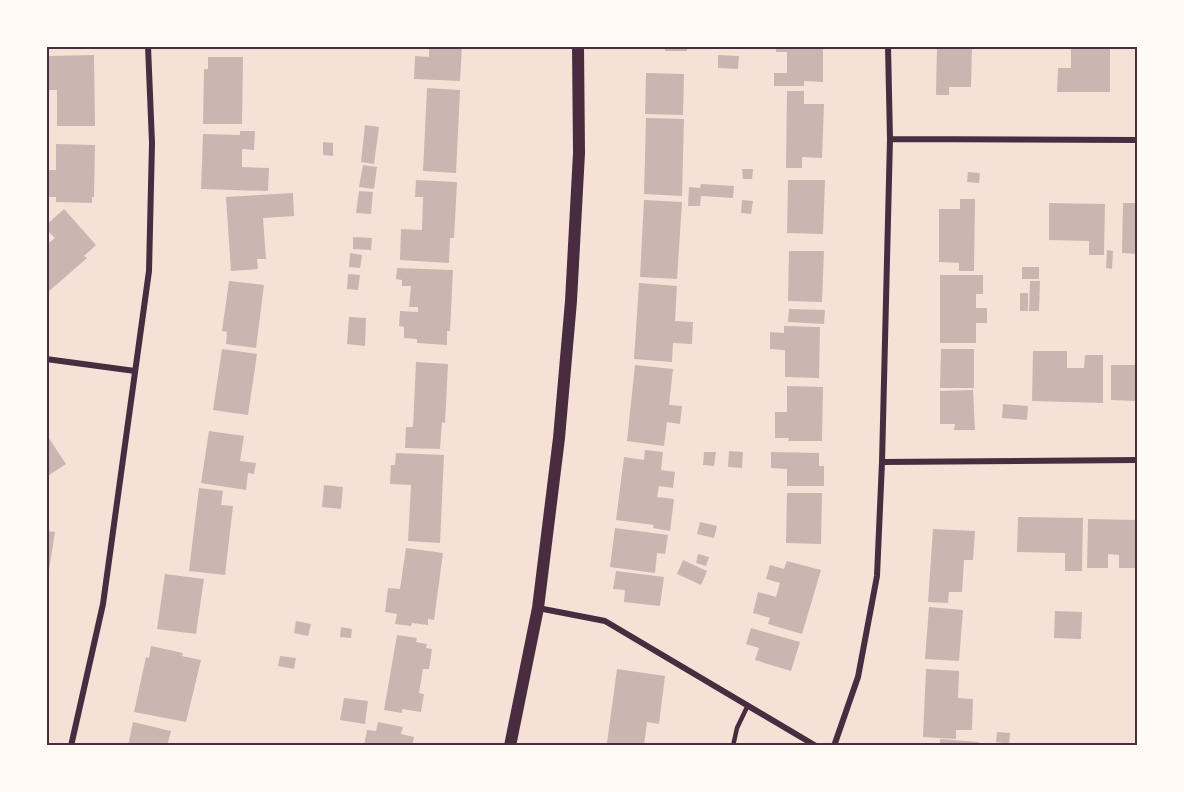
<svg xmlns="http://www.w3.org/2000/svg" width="1184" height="792" viewBox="0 0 1184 792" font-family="Overpass,sans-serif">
<rect width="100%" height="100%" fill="#f7e1d7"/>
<path fill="#ccb4b1" d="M429,46H462L460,81L414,79L415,56L429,57Z
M665,46H687V51H665Z
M776,46H823V82L804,81V86H774V73H787V52H776Z
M937,46H972L971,87H949V95H936Z
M1071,46H1110V92H1057L1058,68H1071Z
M94,55L95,126H57V90H46V56Z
M718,55L739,56L738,69L718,68Z
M208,57H243L242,124H203L204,69H208Z
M646,73L684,74L683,115L645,114Z
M427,88L460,90L456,173L423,171Z
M787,91H804V104H824L822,158L802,157V168H786Z
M646,118L684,119L682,196L644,194Z
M365,125L379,127L374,164L361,162Z
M240,131H255L254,150L242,149V167L269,168L268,191L201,189L203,134L240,135Z
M323,142L333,143V156L323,155Z
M56,144L95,145L94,197H92V203L56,202V197H46V170H56Z
M363,165L377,167L374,189L359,187Z
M742,169H753L752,179H743Z
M968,172L980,173L979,183L967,182Z
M416,180L457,182L454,238H450L449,263L400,260L401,229L422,230L423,197H415Z
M788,180H825L823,234L787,233Z
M701,184L734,186L733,198L701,196L700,206H688L689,187L700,188Z
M359,191L373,192L371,214L356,213Z
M293,193L294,216L263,218L266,259H257L258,269L231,271L226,197Z
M960,199H975L974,271H959V263L939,262V209H960Z
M644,200L682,202L677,279L640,277Z
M742,200L753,201L751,214L741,213Z
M1049,203L1105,204L1104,255H1089V241L1049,240Z
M1123,203H1137V254L1122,253Z
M64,209L96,245L84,256L87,258L48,292L46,290V245L55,238L46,229V225Z
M353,237L372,238L371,250L353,249Z
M1107,250L1113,251L1112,269L1106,268Z
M789,251H824L822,302L788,301Z
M350,253L362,255L360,268L349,267Z
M1022,267H1039V279H1022Z
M397,268L453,270L450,331H447V345L417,343V339L404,338V327L399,326L400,311L418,312V307H409L411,286H402V280L396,279Z
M348,274L360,275L358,290L347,289Z
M940,275H983V294H976V308H987V323H976V343H940Z
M229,281L264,285L256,348L226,344L227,332L222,331Z
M1030,281H1040L1039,311H1029Z
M639,283L677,286L675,321L693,322L692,344L673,343L672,362L634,359Z
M1020,293H1028V311H1020Z
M789,309L825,310L824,324L788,322Z
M349,317L366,318L365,346L347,344Z
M784,326L820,327L819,378L785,377V350L770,349V332L784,333Z
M222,349L257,354L248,415L213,410Z
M941,349H974V388H940Z
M1033,351H1067V368H1084L1085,355H1103V403L1032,401Z
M416,362L448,364L445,423L442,422L440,449L405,448L406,427H413Z
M635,365L673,369L669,405L682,406L680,424L667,422L664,446L627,441Z
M1111,365H1137V401L1111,400Z
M787,386L823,387L822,441H788L789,438H775V412H787Z
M973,390L975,430H954L955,424H940V391Z
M1003,404L1028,406L1027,420L1002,418Z
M209,431L244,436L240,461L256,463L254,474L248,473L246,490L201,483Z
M46,434L66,464L46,477Z
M645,450L663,452L661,470L675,472L673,488L659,486L657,497L674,499L670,531L653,528L654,525L616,520L624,457L644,460Z
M729,451L743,452L742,468L728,467Z
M704,452H716L714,466L703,465Z
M771,452L819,453V466H824V486H787V469L771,468Z
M396,453L444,455L440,543L408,541L411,485L390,484L391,465H395Z
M324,485L343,487L341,509L322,507Z
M199,488L223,491L221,505L233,506L225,575L189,571Z
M787,493H822L821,544L786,543Z
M1018,517L1083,518L1082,571H1065V553L1017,552Z
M1088,519L1137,520V568H1119V555L1108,554V568H1087Z
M700,522L717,526L714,538L697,534Z
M615,528L668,535L665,554L657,553L655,573L610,567Z
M933,529L975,531L973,560H964L962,592H949L948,603L928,602Z
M46,531L55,532L48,576H46Z
M406,548L443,553L434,620L428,619V625L412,623L411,626L395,624L397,614L385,612L388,588L400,589Z
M698,554L709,557L706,566L696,563Z
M683,560L707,571L701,585L677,574Z
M787,561L821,570L802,634L768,624L770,618L753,613L758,592L776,597L780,583L766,579L770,565L784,569Z
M616,571L664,577L660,606L624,602L625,590L613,589Z
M165,574L204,579L196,634L157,629Z
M929,607L963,610L959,661L925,659Z
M1055,611L1082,612L1081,639L1054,638Z
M296,621L311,624L308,636L294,633Z
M341,627L352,629L351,638L340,637Z
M751,628L800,642L791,671L755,660L759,648L746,644Z
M397,635L417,638L416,642L427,644L426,648L432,649L429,669H423L419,693L424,694L421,712L402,709V713L384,710Z
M151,646L183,653L182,656L201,660L186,722L134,712L146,657L149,658Z
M280,656L296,658L294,669L278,666Z
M617,669L665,676L659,724L647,722L644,746H610V743H607Z
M926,669L959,671L958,698L973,699L972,730H956V739L923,737Z
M344,698L368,701L365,724L340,720Z
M133,722L171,731L167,746H128Z
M378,722L403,727L401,734L414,737L412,746H364L367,730L376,731Z
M997,732L1010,733L1009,744L996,742Z
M940,739L979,742L978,746H940Z"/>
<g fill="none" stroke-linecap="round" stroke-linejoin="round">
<path stroke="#4a2c40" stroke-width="4.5" d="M733,746L737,728L748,705"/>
<path stroke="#4a2c40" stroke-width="6" d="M890,139L1138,140
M46,359L135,371
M882,462L1138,460
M538,608L605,621L816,746
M71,746L103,604L149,271L152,143L148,46
M834,746L858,677L877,576L882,462L890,139L888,46"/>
<path stroke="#4a2c40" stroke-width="12" d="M510,746L538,608L559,438L571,301L579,153L578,46"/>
</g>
<rect width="1184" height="792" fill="none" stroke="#fffaf5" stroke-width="96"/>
<rect x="48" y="48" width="1088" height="696" fill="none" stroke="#4a2c40" stroke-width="2"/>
</svg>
